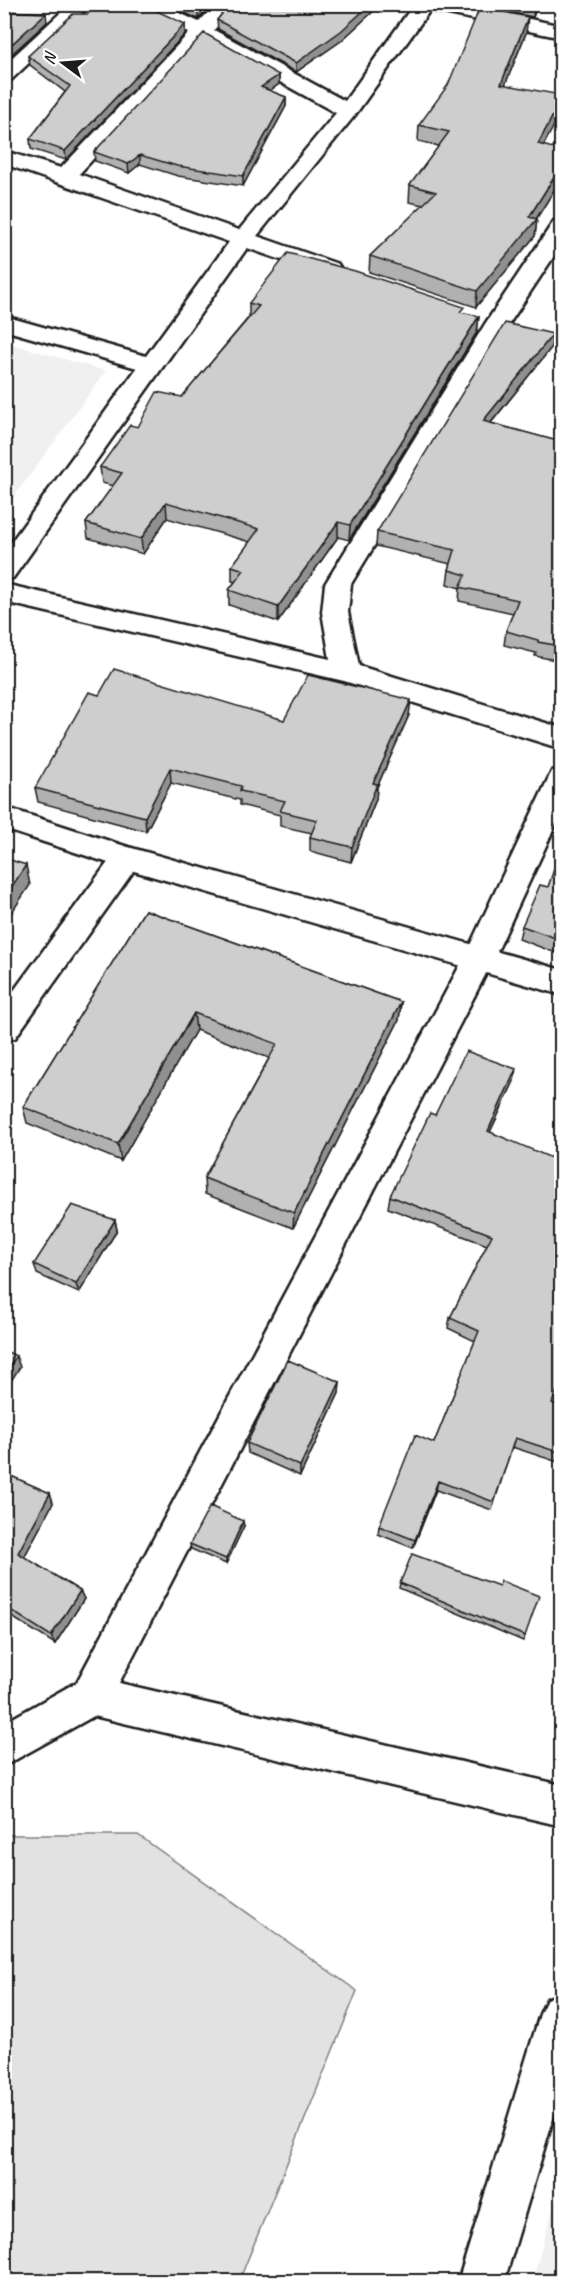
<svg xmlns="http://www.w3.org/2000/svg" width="566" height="2286" viewBox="0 0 566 2286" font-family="Caveat,sans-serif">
<rect width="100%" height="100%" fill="#fff"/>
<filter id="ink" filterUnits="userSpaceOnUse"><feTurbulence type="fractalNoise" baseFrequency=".0167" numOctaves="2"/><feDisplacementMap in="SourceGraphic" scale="12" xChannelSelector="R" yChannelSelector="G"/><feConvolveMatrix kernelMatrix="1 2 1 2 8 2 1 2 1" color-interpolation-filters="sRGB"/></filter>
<g filter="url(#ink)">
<path fill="#f0f0f0" d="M5,342L106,371L5,509L4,342Z
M561,2181V2281H532Z"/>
<path fill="#e2e2e2" stroke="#7f7f7f" stroke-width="1.5" d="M4,1835H138L357,1991L239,2281H5Z"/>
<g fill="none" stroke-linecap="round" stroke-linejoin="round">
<defs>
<path id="minor" d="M70,4H91L11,80L4,82V65Z
M134,4H160L199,22L216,4H236L214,30L345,101L414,4H460L562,26V38L430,10L355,115L257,236L338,264L341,269L338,274L330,276L322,274L247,248L13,578L4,581V552L137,368L4,330V316L146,356L229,242L4,164V151L61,168L189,33L136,8ZM204,40L336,113L239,230L79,174Z
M562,220V244L509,324L351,584L348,612L359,666L562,728V749L344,681L4,602V584L330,659L322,612L325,584L485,324L554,221Z
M562,769V811L494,958L119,1683L562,1785V1826L94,1716L4,1766V1723L77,1682L465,956L548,779L552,771Z
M127,847L137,850L142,858L137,866L15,1038L4,1042V1004L117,850Z
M562,1992V2089L504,2282H458L540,2014L547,1999Z"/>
<path id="major" d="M4,807L128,847L562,970V995L127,869L4,829Z"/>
</defs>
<use href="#minor" stroke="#1c1c1c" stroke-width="5"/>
<use href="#major" stroke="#1c1c1c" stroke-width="5"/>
<use href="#minor" fill="#fff" fill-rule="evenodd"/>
<use href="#major" fill="#fff" fill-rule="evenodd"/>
</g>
<path fill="#b1b1b1" stroke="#1c1c1c" stroke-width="1.5" d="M166,4H212L198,19Z
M230,4H378V7L341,41L296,72L218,29L217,20Z
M486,4H537L536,9L533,17L485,7Z
M88,14L185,24V34L66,160L31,149L30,139L65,92L30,65L28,56Z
M526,33L505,85L561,112L543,145L561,179L536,219H537L535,236L476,307L369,272L370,256L423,205L409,202L410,185L439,146L418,141L419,125Z
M279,75V84L269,91L286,97V106L243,186L178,176L140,164L129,173L95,161L94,152Z
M249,303L464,313L479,316L477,332L349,540L338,537L278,622L229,605V590L235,582L232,581V566L250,542L167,518L143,554L88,538L86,523L113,486L102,483L100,467L138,427L182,397L249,317Z
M551,348L491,423L561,442V661L535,656L536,653L504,645L506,631L513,613L459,601L460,588L447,584L449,570L451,564L376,546L377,532Z
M99,695L284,720L409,715L377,787L376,799L351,862L310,851V837L312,833L280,826V815L240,805V800L171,783L146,831L38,802L35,788Z
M561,861V955L519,939L522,926L548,887Z
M145,910L401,1002L399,1020L293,1228L205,1194L204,1178L269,1058L196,1030L121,1161L27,1123L23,1107Z
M516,1069L514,1081L490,1132L552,1403L561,1406V1463L512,1447L492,1510L436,1490L413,1548L378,1534L379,1526L434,1443L475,1341L448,1328L450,1318L487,1245L388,1208L390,1196L435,1115Z
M115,1220L117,1230L79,1293L37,1274L34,1264Z
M340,1382L339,1393L300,1476L248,1453L247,1443Z
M4,1473L50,1493L53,1503L24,1557L80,1591L84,1599L55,1644L4,1612Z
M244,1526L226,1564L191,1549L190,1544Z
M400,1583L499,1586L525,1636L523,1641L399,1588Z"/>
<path fill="#909090" stroke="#1c1c1c" stroke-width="1.5" d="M203,4H212L198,19V10Z
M371,4H378V7L341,41L296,72V63Z
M535,4H537L536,9L533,17L534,8Z
M46,13L47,22L4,61V51Z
M528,17L526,33L499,100L501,84Z
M185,24V34L66,160L65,151Z
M279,75V84L261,97V87Z
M286,97V106L243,186V176Z
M561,100V112L536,160L538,144Z
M140,155V164L129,173L128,164Z
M561,166V179L533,224L537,219L535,236L476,307L477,291L529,217Z
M479,316L477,332L349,540L350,525Z
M553,334L551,348L481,435L483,421Z
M166,502L167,518L143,554L141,539Z
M338,522V537L278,622V607Z
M411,700L409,715L377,787L376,799L351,862L352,847L373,783Z
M170,768L171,783L146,831L145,817Z
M26,865L30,885L4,924V898Z
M401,1002L399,1020L293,1228L294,1213Z
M194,1013L196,1030L121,1161L118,1144Z
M516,1069L514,1081L485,1143L488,1131Z
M115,1220L117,1230L79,1293L76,1284Z
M16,1356L20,1367L4,1392V1375Z
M340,1382L339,1393L300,1476V1466Z
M438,1481L436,1490L413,1548L415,1540Z
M50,1493L53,1503L22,1561L18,1553Z
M243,1521L244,1526L226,1564V1559Z
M80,1591L84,1599L55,1644L51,1636Z"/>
<path fill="#cecece" stroke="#1c1c1c" stroke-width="1.5" d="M94,4H142L185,24L65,151L30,139L70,86L28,56L73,14H88Z
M186,4H203L198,10Z
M230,4H371L341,31L296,63L217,20Z
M517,4H535L534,8Z
M480,7L528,17L501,84L561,95V100L538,144L561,150V166L529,217L537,219L477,291L370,256L436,192L410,185L449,132L419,125L448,85Z
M4,11L46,13L4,51Z
M204,33L279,75L261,87L286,97L243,176L177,166L140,155L128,164L94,152Z
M288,253L355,271L464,307L460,312L479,316L350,525L338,522L278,607L229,590L244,570L232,566L259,529L166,502L141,539L86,523L122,473L100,467L130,425L138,427L157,392L182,397L259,306L249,303Z
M505,323L553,334L483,421L561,442V646L538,642V640L506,631L518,600L460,587L466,575L449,570L455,550L377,532Z
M114,669L284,720L308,675L411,700L373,783L377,784L352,847L310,837L317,820L280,811L285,801L240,791L241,786L170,768L145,817L35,788L89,692L99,695Z
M4,858L26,865L4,898Z
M557,860L561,861V940L522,926L540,885L548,887Z
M145,910L401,1002L294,1213L204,1178L277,1044L194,1013L118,1144L23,1107Z
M466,1051L516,1069L488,1131L561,1162V1381L552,1403L561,1406V1453L515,1438L494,1502L438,1481L415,1540L379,1526L415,1435L434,1443L479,1331L450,1318L492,1235L390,1196L430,1113L435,1115Z
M72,1205L115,1220L76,1284L34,1264Z
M4,1350L16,1356L4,1375Z
M288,1360L340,1382L300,1466L247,1443Z
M4,1473L50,1493L18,1553L80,1591L51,1636L4,1606Z
M210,1506L243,1521L226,1559L190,1544Z
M412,1554L499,1586L501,1581L539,1596L525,1636L400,1583Z"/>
</g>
<rect width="566" height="2286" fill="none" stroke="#fff" stroke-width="24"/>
<rect x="12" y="12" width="542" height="2262" fill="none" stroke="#1c1c1c" stroke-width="2" filter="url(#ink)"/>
<g transform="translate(63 63) rotate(286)" stroke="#ffffff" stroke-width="4.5" paint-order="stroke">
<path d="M0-4.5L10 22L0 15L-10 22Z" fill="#1c1c1c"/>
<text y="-9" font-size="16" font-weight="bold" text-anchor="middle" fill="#1c1c1c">N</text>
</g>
</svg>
